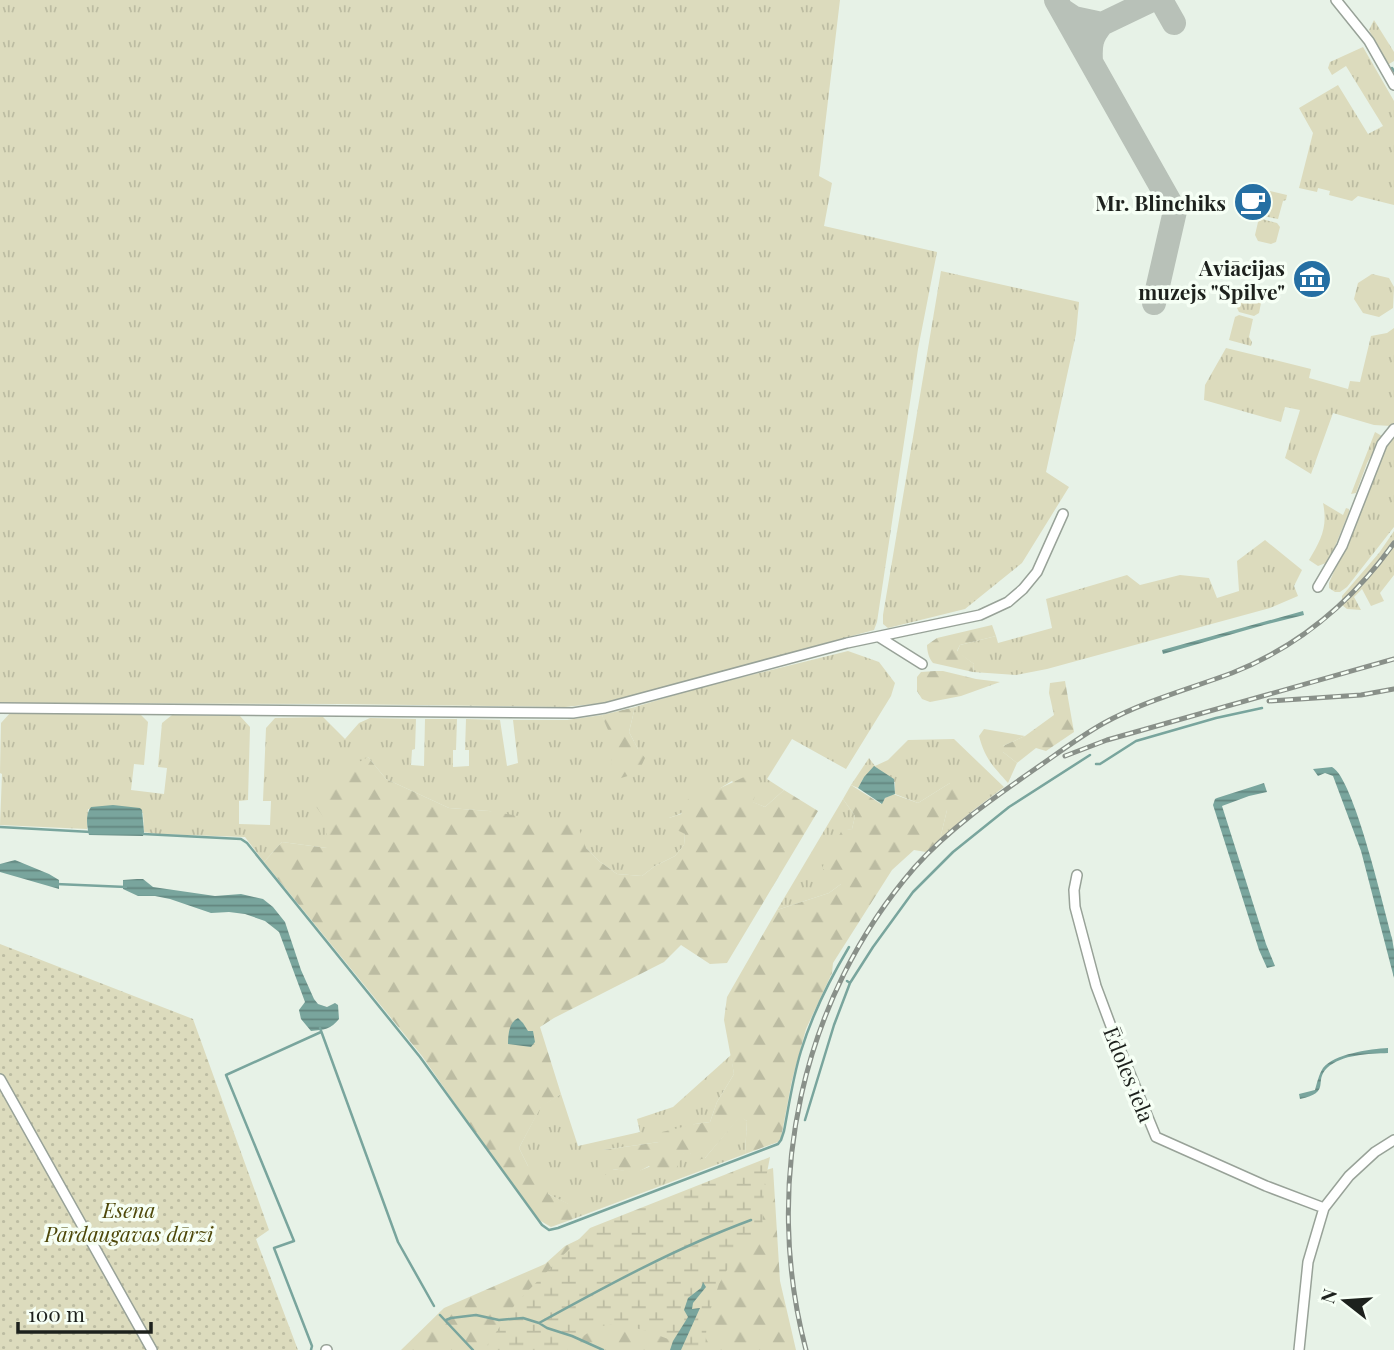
<svg xmlns="http://www.w3.org/2000/svg" width="1394" height="1350" viewBox="0 0 1394 1350" font-family="'Playfair Display',serif">
<defs>
<pattern id="grass-tufts" width="24" height="20" patternUnits="userSpaceOnUse" patternTransform="scale(1.75)"><rect width="24" height="20" fill="#dcdbbd"/><path d="M3 7l-1-3M5 7V3M7 7l1-3M15 17l-1-3M17 17v-4M19 17l1-3" fill="none" stroke="#bcbca2"/></pattern>
<pattern id="forest-firs" width="22" height="20" patternUnits="userSpaceOnUse" patternTransform="scale(1.75)"><rect width="22" height="20" fill="#dcdbbd"/><path d="M5 1l3.5 6h-7zM16 11l3.5 6h-7z" fill="#bcbca2"/></pattern>
<pattern id="wetland-marsh" width="20" height="14" patternUnits="userSpaceOnUse" patternTransform="scale(1.75)"><rect width="20" height="14" fill="#dcdbbd"/><path d="M1 5h8M5 5V1M11 12h8M15 12V8" fill="none" stroke="#bcbca2"/></pattern>
<pattern id="park-dots" width="8" height="8" patternUnits="userSpaceOnUse" patternTransform="scale(1.75)"><rect width="8" height="8" fill="#dcdbbd"/><path d="M2 2h.1M6 6h.1" fill="none" stroke="#bcbca2" stroke-width="1.8" stroke-linecap="round"/></pattern>
<pattern id="water-rules" width="6" height="5" patternUnits="userSpaceOnUse" patternTransform="scale(1.75)"><rect width="6" height="5" fill="#79a59d"/><path d="M0 2.5h6" fill="none" stroke="#63867f"/></pattern>
</defs>
<rect width="100%" height="100%" fill="#e7f2e7"/>
<path fill="url(#grass-tufts)" d="M0,0H840L819,176L832,183L824,226L937,252L918,349L877,622L874,630L603,703L565,707L340,704L0,703Z
M1374,20L1394,52V61L1389,64H1387L1369,30Z
M1363,47L1394,101V205L1358,196L1352,201L1329,195L1330,191L1318,188L1317,192L1299,188L1313,133L1299,108L1338,85L1368,134L1383,126L1346,66L1332,75L1328,68L1330,62Z
M1266,190L1287,195L1286,200L1283,201L1278,219L1263,216L1261,211Z
M1262,219L1277,223L1280,227L1276,242L1271,244L1258,241L1255,235L1258,222Z
M941,271L1079,302L1076,334L1046,472L1069,487L1022,563L965,609L888,628L883,624V615Z
M1372,274L1389,278L1394,287L1393,308L1379,317L1363,313L1354,299L1358,283Z
M1245,290L1259,294L1262,298L1259,313L1254,316L1239,312L1237,308L1241,293Z
M1239,315L1253,319L1249,337L1252,342L1251,346L1229,340L1235,317Z
M1394,328V423L1391,426L1374,425L1333,413L1311,474L1285,458L1300,410L1285,407L1281,422L1204,400L1205,385L1226,348L1311,369L1309,378L1348,389L1350,381L1360,382L1371,336L1387,333Z
M1375,432L1382,436L1367,463L1356,493L1351,494Z
M1394,437V527L1347,587L1340,592H1335L1329,588V583C1339,559 1350,536 1360,512C1370,486 1376,459 1394,437Z
M1323,503L1343,515L1346,508L1349,509V512L1330,559L1326,563L1318,566L1309,560C1321,540 1328,527 1323,503Z
M1394,531V575L1380,593L1384,601L1371,606L1362,589L1354,597L1361,610L1347,609L1342,605V596L1379,553Z
M1265,540L1302,570L1294,586L1298,596L1270,608L1047,669L1016,675L973,672L974,664L957,652L960,645L996,636L998,643L1052,628L1046,599L1127,575L1140,585L1180,575L1209,578L1217,598L1239,591L1237,561Z
M848,651L879,662L895,683L891,696L846,769L792,739L767,779L784,790L765,807L752,802L732,781C711,793 692,811 669,818L685,834L684,845L675,856L655,866L642,876L617,874L599,861L586,848L489,811L449,808L386,779L368,757L327,822V848L282,842L264,862L245,837L157,834L144,832L143,813L88,809L87,829L0,825L2,774L0,773L1,723L11,712L140,714L148,722L144,765L134,764L131,790L164,794L167,768L158,767L162,723L172,715L240,716L250,727L248,800L239,801V824L270,825L271,801H263L266,728L275,718L323,717L345,739L359,723L370,718L416,719L415,749L412,750L411,765L424,766L425,719H457L456,750H453V767L469,766V750H465L466,719L500,720L507,766L518,763L513,720H567L602,715L613,740L614,751L638,749L629,732L635,707L691,690Z
M984,729L1025,736L1003,746V752L1017,763L1008,783C993,766 985,759 979,736Z
M954,739L1004,787L971,812L940,839L947,810L950,783L918,803L895,794V782L864,777L858,788L851,785L869,758L875,766L888,760L908,740Z
M843,799L855,816L852,829L842,831L841,884L829,893L777,910Z
M731,1055L734,1074L717,1102L710,1122L695,1124L659,1142L603,1150L612,1169L636,1172L684,1153H690L705,1158L740,1116L747,1121L745,1154L573,1219L568,1204L548,1194L528,1166L519,1148L541,1106L561,1094L578,1146L640,1132L637,1119L673,1107Z"/>
<path fill="url(#forest-firs)" d="M992,625L996,636L960,645L957,651L974,664L973,672L933,663C929,659 927,651 927,645L937,638Z
M935,671H943L976,679L1000,682L961,696L930,702L922,699L917,691V677L921,672Z
M1065,681L1074,732L1046,751L1036,748L1017,763L1003,752V746L1025,736L1054,715L1049,693L1050,683Z
M635,707L629,732L638,749L645,758L638,773L621,778L611,763C617,740 609,736 602,715Z
M368,757L386,779L449,808L489,811L578,826L586,848L599,861L617,874L642,876L655,866L675,856L684,845L685,834L665,824L669,818L681,814L692,791L704,786L714,791L744,777L759,783L753,802L765,807L784,790L818,811L727,963L710,964L681,945L664,962L554,1018L540,1027L561,1094L541,1107L519,1148L528,1166L545,1171L548,1194L569,1204L573,1219L551,1227L539,1220L498,1165L422,1056L264,862L282,842L327,848V822L310,798L334,776Z
M950,783L961,788L964,798L947,810L940,839L926,852L914,850L892,870L833,963L832,973L806,1029L792,1080L781,1138L778,1142L745,1154L747,1121L740,1117L705,1158L698,1160L690,1153H684L676,1169L659,1178L649,1166L636,1173L613,1169L608,1175H599L598,1167L603,1150L659,1142L662,1132L695,1124L710,1122L717,1102L734,1074L724,1020L727,997L777,910L829,893L841,884L822,868L842,830L852,829L855,816L843,799L851,785L881,804L885,798L893,794L918,803Z
M773,1168L780,1281L796,1350H401L444,1308L545,1264L565,1246L650,1205Z"/>
<path fill="url(#wetland-marsh)" d="M770,1157L764,1188L762,1230L735,1256L719,1284L707,1320L705,1350H681L699,1309L692,1310L693,1303L706,1287L701,1288L688,1298L689,1317L673,1341C653,1333 617,1318 596,1328C586,1333 577,1341 568,1348V1350H484L516,1303L590,1228Z"/>
<path fill="url(#park-dots)" d="M0,944L193,1019L269,1230L256,1239L298,1350H0Z"/>
<path fill="url(#water-rules)" d="M1303,611L1304,615L1264,625L1163,654L1162,650Z
M874,766L894,779L895,794L885,798L882,804L858,788L864,777Z
M1332,767C1354,778 1384,910 1392,938L1394,950V978L1361,851L1333,776L1325,773L1318,776L1313,769Z
M1264,783L1267,792L1249,796L1222,806L1266,944L1275,966L1267,968L1259,950L1213,805L1215,799L1217,798Z
M113,805L140,808L142,810L144,832L143,836L89,835C87,827 85,814 91,807Z
M15,860L49,874L59,880V889L0,872V864Z
M137,879H143L153,887L215,896L241,894L263,899L273,907L285,922L301,970L314,999L318,1004L327,1007L335,1003L338,1005L339,1019C331,1029 324,1030 311,1031L301,1019L299,1010L305,1002L279,932L265,921L245,914L229,912L211,913L170,899L155,896H138L123,889V880Z
M518,1018L523,1023L528,1031H533L535,1042L531,1047L508,1044C508,1035 509,1022 518,1018Z
M1388,1048V1053C1369,1054 1342,1054 1327,1068C1313,1082 1332,1092 1300,1099L1299,1094L1315,1090C1317,1083 1319,1074 1323,1068C1334,1054 1370,1049 1388,1048Z
M703,1282L706,1287L693,1303L692,1309L700,1308L681,1350H670L673,1341L688,1317L684,1310L688,1298L701,1288Z"/>
<g fill="none" stroke-linecap="round" stroke-linejoin="round">
<path stroke="#79a59d" stroke-width="2.5" d="M1392,68L1394,71
M1096,764H1100L1136,741L1216,718L1262,708
M0,827L91,832
M143,834L241,839L247,843L420,1057L542,1225L549,1230L558,1228L778,1144L781,1140L784,1131C789,1105 793,1077 801,1051C812,1015 830,979 849,947
M56,884L126,887
M850,983L873,947L913,892L953,852L1009,807L1090,755
M320,1028L398,1242L434,1306
M805,1120L834,1025L850,983L847,981
M440,1315L473,1350
M446,1320L451,1318L476,1315L499,1320L523,1318L539,1323C608,1285 678,1247 751,1220
M539,1323L547,1328L572,1336L603,1350
M311,1350L312,1346L274,1248L294,1241L226,1075L321,1032"/>
<path stroke="#b8c1b8" stroke-width="24" d="M1056,0L1175,211L1154,303
M1161,0L1174,23
M1062,10L1074,18L1102,24C1091,37 1090,45 1091,61
M1102,24L1152,0"/>
<defs>
<path id="minor" d="M1336,0L1369,41L1394,85
M1318,587L1342,546L1382,444L1394,429
M879,637L922,664
M0,708L573,713L605,708L847,643L980,615L1008,602L1023,589L1037,572L1063,514
M1077,875L1074,890L1075,907L1096,986L1115,1037L1156,1137L1266,1186L1324,1208
M0,1079L152,1350
M326,1350H327
M1299,1350L1308,1262L1324,1208L1349,1176L1375,1152L1394,1140"/>
</defs>
<use href="#minor" stroke="#98a298" stroke-width="12"/>
<use href="#minor" stroke="#fff" stroke-width="9"/>
<defs>
<path id="rail" d="M1269,701L1361,695L1394,689
M1065,756L1107,740L1394,659
M806,1350C762,1184 801,998 915,867C949,829 992,799 1035,769C1057,754 1079,737 1104,723C1144,701 1189,689 1232,673C1300,646 1352,602 1394,543"/>
</defs>
<use href="#rail" stroke="#899089" stroke-width="5"/>
<use href="#rail" stroke="#f6fff5" stroke-width="2.5" stroke-dasharray="8" stroke-linecap="butt"/>
</g>
<defs>
<symbol id="cafe-disc" viewBox="-11 -11 22 22"><circle r="9.5" fill="#256fa3" stroke="#f6fff5"/><path d="M-5.5-4.5H6V0H3Q3 3.5 0 3.5H-2.5Q-5.5 3.5-5.5 0ZM3-3.2v2h1.7v-2ZM-6 4.5H4V6H-6Z" fill="#fff"/></symbol>
<symbol id="museum-disc" viewBox="-11 -11 22 22"><circle r="9.5" fill="#256fa3" stroke="#f6fff5"/><path d="M0-6L6-3V-2H-6V-3ZM-5-1h2V3h-2ZM-1-1h2V3h-2ZM3-1h2V3H3ZM-6 4H6V6H-6Z" fill="#fff"/></symbol>
</defs>
<g fill-rule="evenodd">
<use href="#cafe-disc" x="1231" y="180" width="44" height="44"/>
<use href="#museum-disc" x="1290" y="257" width="44" height="44"/>
</g>
<g text-anchor="middle" dominant-baseline="central" stroke-width="7" stroke-linejoin="round" paint-order="stroke">
<g font-size="21" font-weight="bold" fill="#1d211d" stroke="#f6fff5" text-anchor="end">
<text x="1226" y="202">Mr. Blinchiks</text>
<text x="1285" y="267">Aviācijas<tspan x="1285" dy="24">muzejs "Spilve"</tspan></text>
</g>
<g font-size="21" fill="#1d211d" stroke="#f6fff5">
<text transform="translate(1130 1074) rotate(68)">Ēdoles iela</text>
</g>
<g font-size="21" font-style="italic" fill="#4e480a" stroke="#f6fff5">
<text x="129" y="1209">Esena<tspan x="129" dy="24">Pārdaugavas dārzi</tspan></text>
</g>
</g>
<g transform="translate(1345 1301) rotate(287)" stroke="#f6fff5" stroke-width="5" paint-order="stroke">
<path d="M0-5L12 26L0 18L-12 26Z" fill="#1d211d"/>
<text y="-10" font-size="19" font-weight="bold" text-anchor="middle" fill="#1d211d">N</text>
</g>
<path d="M18 1322v10h133v-10" fill="none" stroke="#1d211d" stroke-width="3.5"/>
<text x="28" y="1322" font-size="21" fill="#1d211d" stroke="#f6fff5" stroke-width="5" paint-order="stroke">100 m</text>
</svg>
